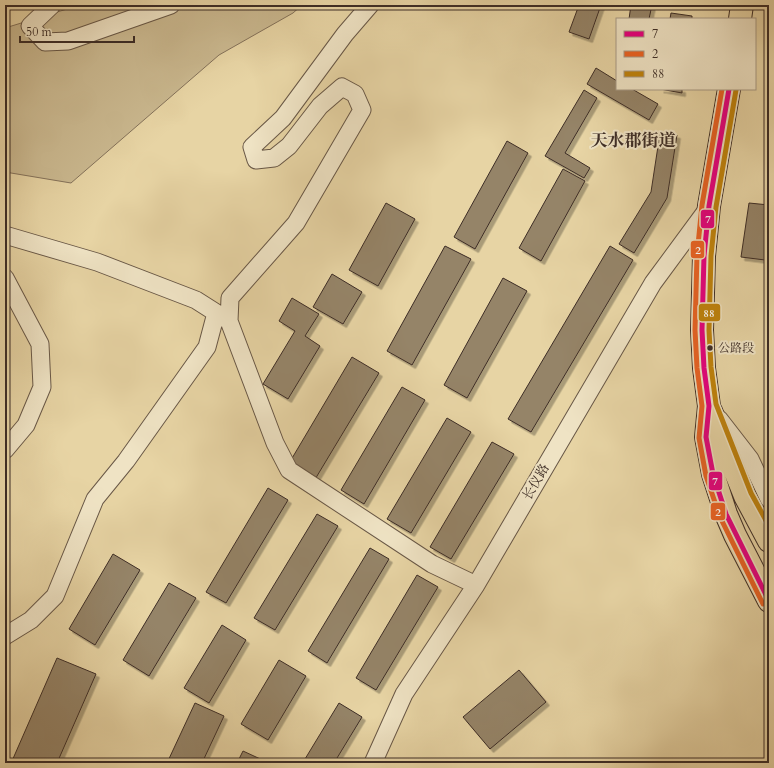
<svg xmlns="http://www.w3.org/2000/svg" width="774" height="768" viewBox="0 0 774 768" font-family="Cardo,'Noto Serif SC',serif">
<defs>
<filter id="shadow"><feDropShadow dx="3.5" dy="3.5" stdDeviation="0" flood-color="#0004"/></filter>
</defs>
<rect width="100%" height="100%" fill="#e7d4a4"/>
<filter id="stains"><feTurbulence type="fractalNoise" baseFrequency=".005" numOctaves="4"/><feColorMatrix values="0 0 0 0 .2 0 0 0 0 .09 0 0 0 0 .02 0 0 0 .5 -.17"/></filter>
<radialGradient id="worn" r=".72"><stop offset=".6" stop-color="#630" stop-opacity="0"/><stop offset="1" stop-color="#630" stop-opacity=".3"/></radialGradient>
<path fill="#cab88f" stroke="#84725a" d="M80,5H302L293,13L219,55L71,183L5,172V28Z"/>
<path fill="#958468" stroke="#3d2d26" filter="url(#shadow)" d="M579,5H601L589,39L569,32Z
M631,5H652L649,19H629Z
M671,13L692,16V19H670Z
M596,68L617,81V89H632L658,104L649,120L587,84Z
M660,89H682V93Z
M584,90L597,98L565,153L590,168L584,178L545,156Z
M660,133L677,135L667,198L634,253L619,244L651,192Z
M507,141L528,153L475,249L454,237Z
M563,169L585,181L541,261L519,248Z
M386,203L415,219L378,286L349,270Z
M749,203L769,205V230L765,260L741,257Z
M445,246L471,259L412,365L387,351Z
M610,246L633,260L531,432L508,419Z
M332,274L362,292L343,324L313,307Z
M503,278L527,291L467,398L444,385Z
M292,298L319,314L305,336L320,346L288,399L263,384L295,331L279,321Z
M352,357L379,373L314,481L288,465Z
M402,387L425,400L364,504L341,490Z
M447,418L471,432L411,533L387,519Z
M492,442L514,454L451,559L430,547Z
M268,488L288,500L226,603L206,592Z
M317,514L338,526L275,630L254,618Z
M370,548L389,559L327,663L308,651Z
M113,554L140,570L95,645L69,629Z
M417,575L438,587L376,690L356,678Z
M169,583L196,598L149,676L123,660Z
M222,625L246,640L209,703L184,688Z
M57,658L96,674L57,763H17L12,761Z
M279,660L306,676L268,740L241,724Z
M519,670L546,702L490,749L463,717Z
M195,703L224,716L202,763H167Z
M339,703L362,717L334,763H313L305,759Z
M243,751L269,763H237Z"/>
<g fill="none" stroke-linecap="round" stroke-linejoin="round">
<defs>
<path id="minor" d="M52,5L30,26L45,42L68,41L171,5
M5,235L97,262L196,300L229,321L275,443L289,470L432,564L476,585
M5,278L40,344L42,387L26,425L5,450
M229,321L230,298L296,223L362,110L355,94L342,87L320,106L289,146L274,158L256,160L252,147L283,118L345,34L370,5
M719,419L750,459L769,499
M5,636L31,620L55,596L95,499L126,461L207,347L216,313
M373,763L404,694L476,585L653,283L709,207"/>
<path id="highway" d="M740,19L742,5
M729,89L709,206L704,256L702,330L704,368L709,406L706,437L713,474L726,514L735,535L769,601
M711,411L745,496L769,541"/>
</defs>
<use href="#minor" stroke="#685746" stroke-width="19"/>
<use href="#highway" stroke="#3d2d26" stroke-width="24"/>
<use href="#minor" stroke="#efe3c4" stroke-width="17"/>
<use href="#highway" stroke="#e7d4a4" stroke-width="22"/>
<defs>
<path id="bus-1" d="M729,89L709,206L704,256L702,330L704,368L709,406L706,437L713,474L726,514L769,601"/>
<path id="bus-2" d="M722,89L702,205L697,255L695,330L697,368L702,406L699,438L706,476L720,517L763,604"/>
<path id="bus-3" d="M736,90L716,207L711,256L709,330L711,367L716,404L751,493L769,526"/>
</defs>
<use href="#bus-1" stroke="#efe3c4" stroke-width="8"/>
<use href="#bus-2" stroke="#efe3c4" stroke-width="8"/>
<use href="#bus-3" stroke="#efe3c4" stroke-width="8"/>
<use href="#bus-1" stroke="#e5007d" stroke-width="5"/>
<use href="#bus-2" stroke="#e96222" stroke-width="5"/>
<use href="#bus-3" stroke="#bf820b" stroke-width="5"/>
</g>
<circle fill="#3d2d26" stroke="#efe3c4" stroke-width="1.5" cx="710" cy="348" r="3.5"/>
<g text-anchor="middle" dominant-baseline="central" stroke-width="4" stroke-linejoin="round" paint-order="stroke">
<g font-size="12" fill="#3d2d26" stroke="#efe3c4" text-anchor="start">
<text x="718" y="348">公路段</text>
</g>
<g font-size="13" fill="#3d2d26" stroke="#efe3c4">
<text transform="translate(536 482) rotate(-60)">长仪路</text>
</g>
<g font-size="17" font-weight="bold" fill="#3d2d26" stroke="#efe3c4">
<text x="633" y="140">天水郡街道</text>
</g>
</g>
<g stroke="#efe3c4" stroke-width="1.5">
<rect x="700" y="209" width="15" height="20" rx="4" fill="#e5007d"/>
<rect x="690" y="240" width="15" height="19" rx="4" fill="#e96222"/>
<rect x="698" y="303" width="23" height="19" rx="4" fill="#bf820b"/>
<rect x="708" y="471" width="15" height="20" rx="4" fill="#e5007d"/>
<rect x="710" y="502" width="16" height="19" rx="4" fill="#e96222"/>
</g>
<g font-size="11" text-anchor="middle" font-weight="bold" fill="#fff">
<text x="708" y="223">7</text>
<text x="698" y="254">2</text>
<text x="709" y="317">88</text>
<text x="715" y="485">7</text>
<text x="718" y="516">2</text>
</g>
<rect width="774" height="768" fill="none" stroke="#e7d4a4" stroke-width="20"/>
<rect x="6" y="6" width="762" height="756" fill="none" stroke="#3d2d26" stroke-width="2"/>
<rect x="10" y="10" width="754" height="748" fill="none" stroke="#3d2d26"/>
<rect x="616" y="18" width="140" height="72" fill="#efe3c4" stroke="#a89a85"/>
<rect x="624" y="31" width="20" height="6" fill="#e5007d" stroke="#a89a85"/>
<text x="652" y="38" font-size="12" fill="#3d2d26">7</text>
<rect x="624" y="51" width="20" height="6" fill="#e96222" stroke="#a89a85"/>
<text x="652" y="58" font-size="12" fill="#3d2d26">2</text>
<rect x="624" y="71" width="20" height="6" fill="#bf820b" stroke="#a89a85"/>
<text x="652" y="78" font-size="12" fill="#3d2d26">88</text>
<path d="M20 36v6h114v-6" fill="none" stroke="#3d2d26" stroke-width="2"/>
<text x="26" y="36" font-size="12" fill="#3d2d26" stroke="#efe3c4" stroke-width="3" paint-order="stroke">50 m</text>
<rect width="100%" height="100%" filter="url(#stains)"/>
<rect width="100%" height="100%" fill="url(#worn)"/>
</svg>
